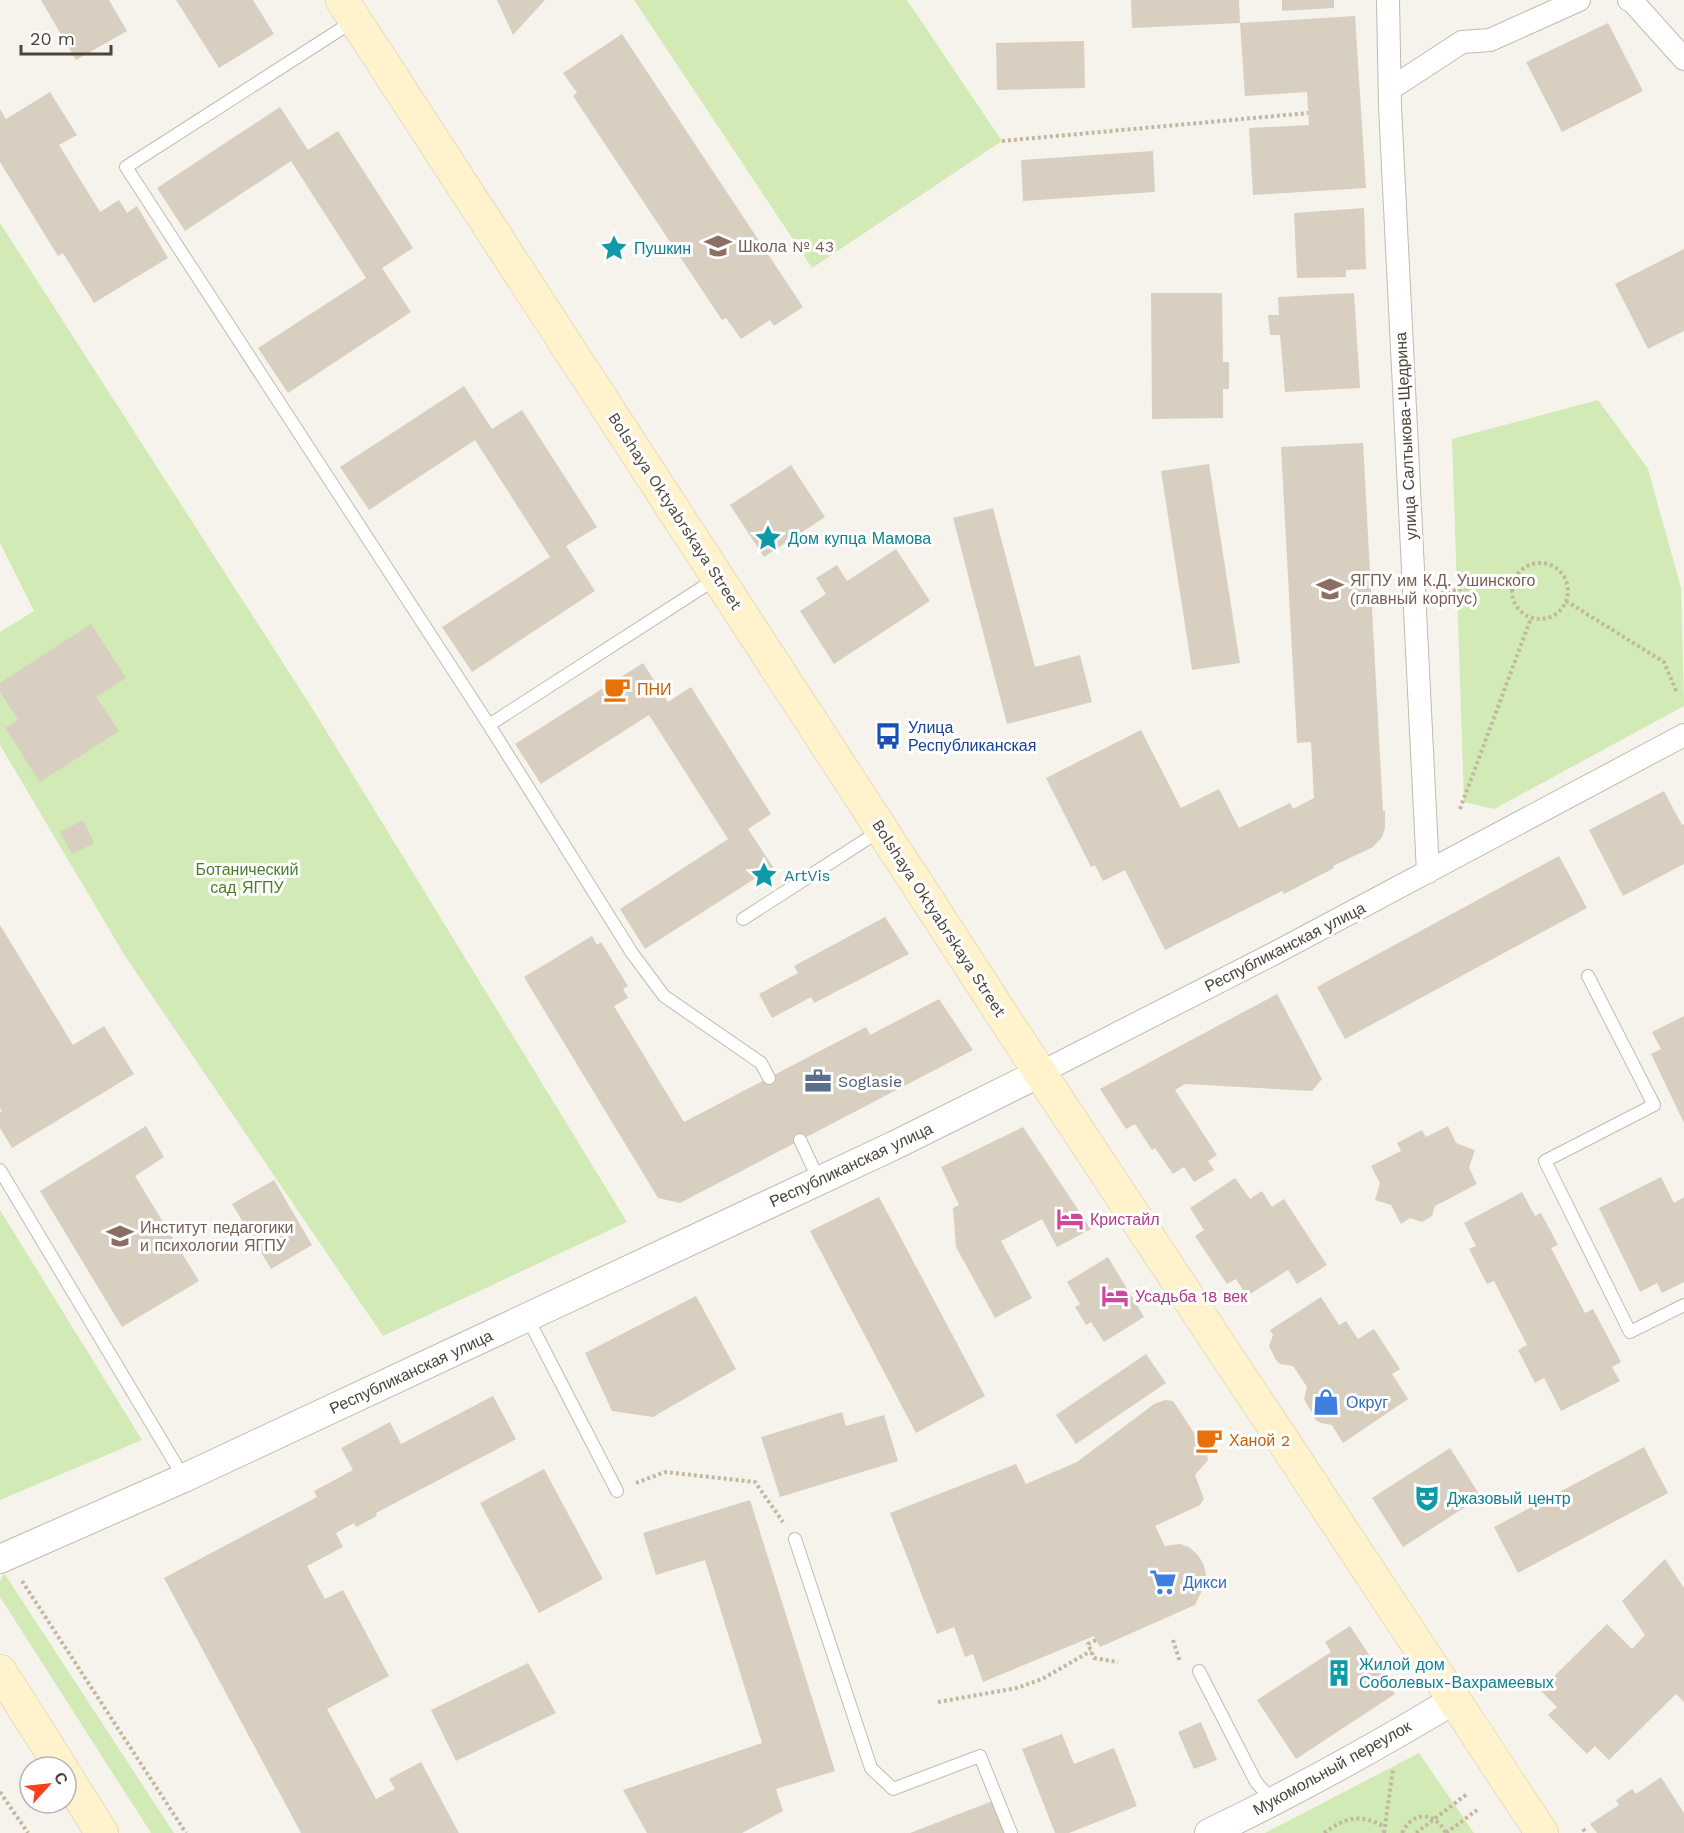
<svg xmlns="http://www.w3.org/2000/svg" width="1684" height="1833" viewBox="0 0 1684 1833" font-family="'Work Sans',sans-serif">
<rect width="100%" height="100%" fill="#f6f3ec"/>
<path fill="#d2eab5" d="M634,0H907L1002,141L812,268Z
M0,223L312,708L627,1222L383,1336L125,956L0,745V632L34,611L0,543Z
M1598,400L1648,469L1681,588L1684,706L1494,809L1464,802L1452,439Z
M0,1210L142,1440L0,1500Z
M4,1573L174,1833H151L0,1597V1582Z
M1419,1753L1474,1833H1265Z"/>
<path fill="#d8cfc1" d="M41,0H109L127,31L76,60Z
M176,0H253L274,34L219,68Z
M497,0H545L513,35Z
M1131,0H1239L1240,23L1132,28Z
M1282,0H1334V8L1282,11Z
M1355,16L1366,188L1253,195L1249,128L1309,125L1307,92L1245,96L1240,23Z
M1608,23L1643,91L1562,132L1526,62Z
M622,34L803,307L774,326L770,320L741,339L726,318L722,320L573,96L577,93L563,73Z
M1084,41L1085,88L997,90L996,43Z
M50,92L77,135L59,145L100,212L119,200L127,213L137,206L168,258L94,303L63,253L58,256L0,162V109L6,119Z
M280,107L308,150L338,131L413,248L382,268L411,312L288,393L258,348L366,278L291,161L185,231L157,188Z
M1153,151L1155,192L1023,201L1021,160Z
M1364,208L1366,269L1346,270V277L1297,278L1294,213Z
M1684,249V331L1648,349L1615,284Z
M1151,293H1222L1223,362H1229V389H1223V418L1152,419Z
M1354,293L1360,388L1285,392L1280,335H1270L1268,315H1279L1278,297Z
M464,386L492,429L522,410L597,527L566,546L595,591L472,672L442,627L550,557L475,440L369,510L340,467Z
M1363,443L1383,811H1385V828L1382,837L1373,847L1333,866L1334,868L1284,894L1282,891L1165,950L1125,870L1103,881L1095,865L1091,867L1046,778L1141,730L1181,808L1219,789L1239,828L1290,803L1293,809L1314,798L1311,742L1297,743L1281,447Z
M1209,464L1240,663L1192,670L1161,471Z
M791,465L825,517L764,557L730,505Z
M993,508L1035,667L1080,655L1092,702L1007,724L953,518Z
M896,549L930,601L834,664L800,611L826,594L816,578L837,565L847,581Z
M91,624L126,678L96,697L119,731L40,782L5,728L18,720L0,692V683Z
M643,663L668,702L691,687L771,814L748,829L773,867L645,949L620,909L728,839L649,715L541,784L515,744Z
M1664,791L1682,825L1684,824V864L1623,896L1589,830Z
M83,820L94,843L72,854L60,832Z
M1559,856L1587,908L1345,1039L1317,987Z
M885,917L909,954L814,1003L811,997L772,1018L759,994L798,973L794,966Z
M0,925L73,1045L104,1026L134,1074L12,1148L0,1128V1112L2,1111L0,1108Z
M592,936L597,945L601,942L628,986L623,989L628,998L614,1006L684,1122L866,1027L870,1035L939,999L973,1050L680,1203L658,1198L524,977Z
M1277,994L1322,1079L1312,1091L1185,1084L1175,1090L1217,1155L1208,1161L1214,1170L1194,1182L1184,1167L1173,1174L1155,1148L1152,1150L1135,1124L1126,1129L1100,1089Z
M1684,1016V1123L1651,1054L1661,1049L1652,1032Z
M146,1126L164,1157L135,1176L199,1281L122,1327L40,1191Z
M1448,1126L1456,1143L1475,1150L1469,1168L1477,1184L1435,1206L1432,1216L1422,1222L1410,1218L1401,1224L1391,1205L1375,1200L1380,1183L1371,1166L1401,1151L1397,1143L1422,1130L1426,1137Z
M1023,1127L1091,1229L1057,1247L1042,1219L1001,1241L1032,1298L995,1318L956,1247L953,1208L959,1205L941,1167Z
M1661,1177L1674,1203L1684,1197V1282L1662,1293L1657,1283L1640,1292L1599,1208Z
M1235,1178L1250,1199L1262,1191L1272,1207L1284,1199L1327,1265L1297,1284L1288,1270L1247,1296L1236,1279L1227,1284L1195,1236L1204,1230L1190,1208Z
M274,1180L312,1245L271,1269L232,1204Z
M1522,1192L1535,1216L1541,1213L1558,1245L1551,1248L1585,1313L1593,1309L1621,1362L1612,1367L1620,1381L1561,1411L1544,1378L1535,1383L1518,1350L1527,1345L1494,1281L1487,1284L1469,1249L1476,1246L1464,1223Z
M879,1197L985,1396L916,1433L810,1231Z
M1108,1257L1144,1317L1104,1342L1091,1322L1086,1325L1075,1307L1080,1304L1067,1282Z
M696,1296L736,1369L653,1417L612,1411L585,1353Z
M1321,1297L1339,1325L1346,1321L1358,1339L1374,1329L1400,1369L1392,1374L1408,1399L1343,1443L1332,1425L1321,1423L1316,1420L1304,1399L1307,1387L1293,1366L1280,1364L1276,1360L1269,1346L1273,1335L1270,1330Z
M1146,1354L1166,1383L1076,1444L1056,1415Z
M493,1396L516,1439L376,1513L377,1516L356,1527L354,1523L336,1533L343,1547L307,1566L325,1599L343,1590L389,1676L327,1709L376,1799L395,1789L389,1779L421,1762L459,1833H301L164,1578L317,1497L314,1491L353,1470L341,1448L390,1422L401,1444Z
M1165,1400L1173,1401L1206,1451L1208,1460L1195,1475L1204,1499L1200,1505L1155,1526L1165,1546L1180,1544L1189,1547L1197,1554L1203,1563L1206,1574L1205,1584L1195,1605L1100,1647L1094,1636L983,1682L973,1654L965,1657L954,1627L937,1634L890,1513L1016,1464L1026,1484L1077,1462L1154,1404Z
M842,1412L846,1426L884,1415L898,1461L780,1497L761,1437Z
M1644,1447L1668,1493L1518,1573L1494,1527Z
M1450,1448L1481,1497L1403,1547L1372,1498Z
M544,1469L603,1579L539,1613L480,1503Z
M750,1500L835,1771L776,1789L783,1811L742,1833H647L623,1790L762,1743L705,1560L656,1575L643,1533Z
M1665,1559L1684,1588V1702L1676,1694L1609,1760L1595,1746L1587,1754L1548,1715L1557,1707L1540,1690L1607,1624L1632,1649L1645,1635L1622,1601Z
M1350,1626L1395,1694L1296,1759L1257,1700L1331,1652L1325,1642Z
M528,1663L556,1713L456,1761L431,1710Z
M1201,1722L1217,1760L1194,1769L1178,1732Z
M1062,1734L1074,1764L1114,1748L1137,1806L1069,1833H1055L1022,1749Z
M1661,1777L1684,1813V1833H1597L1590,1824L1619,1805L1616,1800L1632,1789L1636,1794Z
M995,1800L1008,1833H910Z"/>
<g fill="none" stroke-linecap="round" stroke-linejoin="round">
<defs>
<path id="service" d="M355,20L126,167L489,725L717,578
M489,725L632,953L664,996L761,1063L769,1078
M743,919L881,830
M1588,976L1654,1105L1545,1161L1630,1332L1684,1305
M800,1140L819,1180
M0,1170L184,1478
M527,1317L617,1491
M795,1539L871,1768L893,1789L980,1756L1011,1833
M1199,1671L1256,1782L1273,1801"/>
<path id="minor" d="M1388,0L1390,106L1428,872
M1629,0L1632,1L1684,59
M1390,89L1462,42L1490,40L1579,0
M1040,1073L1275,953L1684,735"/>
<path id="tertiary" d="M0,1559L184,1478L893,1146L1040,1073
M1209,1833C1293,1793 1374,1748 1454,1700"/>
<path id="secondary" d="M342,0L1040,1073L1542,1833
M0,1671L61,1767
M66,1776L102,1833"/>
</defs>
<use href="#service" stroke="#c2bbae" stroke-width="14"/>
<use href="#minor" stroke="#c2bbae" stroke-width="24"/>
<use href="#tertiary" stroke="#c2bbae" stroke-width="30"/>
<use href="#secondary" stroke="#d6c79b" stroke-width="34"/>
<path stroke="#c4b79f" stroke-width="4" stroke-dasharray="3 3" stroke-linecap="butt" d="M1002,141L1308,113
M1512 591a28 28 0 1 1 56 0a28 28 0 1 1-56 0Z
M1441,593L1514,579
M1566,601L1664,662L1677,693
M1460,809L1531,618
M636,1483L665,1472L755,1482L783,1522
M22,1581L186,1833
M1096,1640L1088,1644L1094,1658L1118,1662
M1173,1640L1180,1662
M938,1702L1017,1688L1042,1679L1091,1651
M0,1792L28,1833
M1583,1829L1586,1833
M1324,1833C1347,1817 1359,1813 1385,1827
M1384,1833L1393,1769
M1402,1833C1413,1810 1435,1812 1446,1833
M1416,1833L1467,1794
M1446,1833L1477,1810"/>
<use href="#service" stroke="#fff" stroke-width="12"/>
<use href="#minor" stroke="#fff" stroke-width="22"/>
<use href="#tertiary" stroke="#fff" stroke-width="28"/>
<use href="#secondary" stroke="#fff3cd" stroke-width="33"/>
</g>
<defs>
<symbol id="school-bare" viewBox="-9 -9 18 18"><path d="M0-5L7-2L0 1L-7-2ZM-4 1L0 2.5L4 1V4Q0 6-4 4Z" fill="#8d6e63" stroke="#fff" stroke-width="2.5" paint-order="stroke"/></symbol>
<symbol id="sight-bare" viewBox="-9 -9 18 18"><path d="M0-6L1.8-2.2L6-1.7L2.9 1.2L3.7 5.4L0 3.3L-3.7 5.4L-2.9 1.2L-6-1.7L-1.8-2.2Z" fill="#0f9aa8" stroke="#fff" stroke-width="2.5" paint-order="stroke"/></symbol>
<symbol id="university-bare" viewBox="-9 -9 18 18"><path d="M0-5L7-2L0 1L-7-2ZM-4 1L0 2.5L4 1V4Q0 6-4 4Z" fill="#8d6e63" stroke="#fff" stroke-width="2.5" paint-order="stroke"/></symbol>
<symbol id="cafe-bare" viewBox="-9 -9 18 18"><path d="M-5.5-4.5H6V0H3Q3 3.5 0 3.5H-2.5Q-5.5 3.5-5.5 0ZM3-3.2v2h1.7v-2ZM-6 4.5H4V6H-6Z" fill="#e8710a" stroke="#fff" stroke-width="2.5" paint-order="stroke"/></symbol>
<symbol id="bus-bare" viewBox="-9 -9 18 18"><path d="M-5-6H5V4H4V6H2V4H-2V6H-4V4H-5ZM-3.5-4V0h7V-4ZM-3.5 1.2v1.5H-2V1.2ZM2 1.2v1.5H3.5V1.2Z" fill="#1a4fb4" stroke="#fff" stroke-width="2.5" paint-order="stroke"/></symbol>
<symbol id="office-bare" viewBox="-9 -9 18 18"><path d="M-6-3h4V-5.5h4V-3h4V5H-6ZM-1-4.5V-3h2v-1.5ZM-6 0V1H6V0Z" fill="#5c6f8a" stroke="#fff" stroke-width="2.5" paint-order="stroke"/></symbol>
<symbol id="hotel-bare" viewBox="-9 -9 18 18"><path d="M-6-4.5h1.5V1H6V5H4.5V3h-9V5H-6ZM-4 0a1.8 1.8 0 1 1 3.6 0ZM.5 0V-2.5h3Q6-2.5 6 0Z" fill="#d1479c" stroke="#fff" stroke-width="2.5" paint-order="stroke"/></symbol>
<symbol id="shop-bare" viewBox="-9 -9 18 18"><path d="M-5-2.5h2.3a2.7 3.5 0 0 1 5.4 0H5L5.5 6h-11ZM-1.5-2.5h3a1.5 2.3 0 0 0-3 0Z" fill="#3f7fe0" stroke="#fff" stroke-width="2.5" paint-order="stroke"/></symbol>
<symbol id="theatre-bare" viewBox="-9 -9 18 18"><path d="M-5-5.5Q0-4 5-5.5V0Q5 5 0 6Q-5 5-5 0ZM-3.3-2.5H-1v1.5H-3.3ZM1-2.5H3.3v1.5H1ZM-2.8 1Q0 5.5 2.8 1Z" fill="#0f9aa8" stroke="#fff" stroke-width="2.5" paint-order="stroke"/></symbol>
<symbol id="supermarket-bare" viewBox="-9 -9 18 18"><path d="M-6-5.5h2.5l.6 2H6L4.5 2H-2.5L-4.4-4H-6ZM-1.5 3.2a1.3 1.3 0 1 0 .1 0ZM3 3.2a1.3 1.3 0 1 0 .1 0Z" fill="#3f7fe0" stroke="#fff" stroke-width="2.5" paint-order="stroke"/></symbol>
<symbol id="building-bare" viewBox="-9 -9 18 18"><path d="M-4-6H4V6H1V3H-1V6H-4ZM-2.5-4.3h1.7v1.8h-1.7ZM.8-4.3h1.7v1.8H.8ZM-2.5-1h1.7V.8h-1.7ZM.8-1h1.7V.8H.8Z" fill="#0f9aa8" stroke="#fff" stroke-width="2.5" paint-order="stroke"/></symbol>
</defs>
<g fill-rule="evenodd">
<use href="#school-bare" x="699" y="227" width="38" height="38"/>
<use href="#sight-bare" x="595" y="229" width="38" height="38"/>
<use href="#sight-bare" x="749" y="519" width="38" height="38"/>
<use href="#university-bare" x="1311" y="570" width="38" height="38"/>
<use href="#cafe-bare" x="598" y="670" width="38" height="38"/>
<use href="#bus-bare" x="869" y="717" width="38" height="38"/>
<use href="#sight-bare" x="745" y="856" width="38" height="38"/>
<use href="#office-bare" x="799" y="1062" width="38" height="38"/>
<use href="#hotel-bare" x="1051" y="1200" width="38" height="38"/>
<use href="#university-bare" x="101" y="1217" width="38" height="38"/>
<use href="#hotel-bare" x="1096" y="1277" width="38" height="38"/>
<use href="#shop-bare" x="1307" y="1383" width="38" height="38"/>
<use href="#cafe-bare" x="1190" y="1421" width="38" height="38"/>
<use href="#theatre-bare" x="1408" y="1479" width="38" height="38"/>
<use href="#supermarket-bare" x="1144" y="1563" width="38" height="38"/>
<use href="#building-bare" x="1320" y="1654" width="38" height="38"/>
</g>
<g text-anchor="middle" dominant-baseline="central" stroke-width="6" stroke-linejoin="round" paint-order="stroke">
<g font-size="16" fill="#785e54" stroke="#fff" text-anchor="start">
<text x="738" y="246">Школа № 43</text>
<text x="1350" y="580">ЯГПУ им К.Д. Ушинского<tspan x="1350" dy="18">(главный корпус)</tspan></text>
<text x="140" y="1227">Институт педагогики<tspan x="140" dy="18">и психологии ЯГПУ</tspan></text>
</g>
<g font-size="16" fill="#0d838f" stroke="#fff" text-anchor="start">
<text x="634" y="248">Пушкин</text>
<text x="788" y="538">Дом купца Мамова</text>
<text x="784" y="875">ArtVis</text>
<text x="1447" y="1498">Джазовый центр</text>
<text x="1359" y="1664">Жилой дом<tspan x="1359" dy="18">Соболевых-Вахрамеевых</tspan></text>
</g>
<g font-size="16" fill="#4b4439" stroke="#fff">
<text transform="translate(1406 436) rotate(-93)">улица Салтыкова-Щедрина</text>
<text transform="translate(675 511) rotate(57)">Bolshaya Oktyabrskaya Street</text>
<text transform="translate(939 918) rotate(57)">Bolshaya Oktyabrskaya Street</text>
<text transform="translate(1285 947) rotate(-27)">Республиканская улица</text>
<text transform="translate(851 1165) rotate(-25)">Республиканская улица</text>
<text transform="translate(411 1372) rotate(-25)">Республиканская улица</text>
<text transform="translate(1332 1768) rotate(-29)">Мукомольный переулок</text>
</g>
<g font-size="16" fill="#c56008" stroke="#fff" text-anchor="start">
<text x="637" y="689">ПНИ</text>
<text x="1229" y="1440">Ханой 2</text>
</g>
<g font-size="16" fill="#164399" stroke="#fff" text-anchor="start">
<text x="908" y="727">Улица<tspan x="908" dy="18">Республиканская</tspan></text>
</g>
<g font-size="16" fill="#4a7f2a" stroke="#fff">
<text x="247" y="869">Ботанический<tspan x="247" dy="18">сад ЯГПУ</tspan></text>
</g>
<g font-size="16" fill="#4e5e75" stroke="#fff" text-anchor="start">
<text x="838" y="1081">Soglasie</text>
</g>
<g font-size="16" fill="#b23c85" stroke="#fff" text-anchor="start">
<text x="1090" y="1219">Кристайл</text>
<text x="1135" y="1296">Усадьба 18 век</text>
</g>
<g font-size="16" fill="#366cbe" stroke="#fff" text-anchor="start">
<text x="1346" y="1402">Округ</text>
<text x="1183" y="1582">Дикси</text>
</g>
</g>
<g transform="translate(48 1785) rotate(63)"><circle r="28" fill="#ffffff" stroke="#b7b4b0" stroke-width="1.5"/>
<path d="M0-4.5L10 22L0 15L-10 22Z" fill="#fc3f1d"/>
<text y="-9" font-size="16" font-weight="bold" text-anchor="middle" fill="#4b4439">С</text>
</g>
<path d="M21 45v9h90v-9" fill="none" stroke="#4b4439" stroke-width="3"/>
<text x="30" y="45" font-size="18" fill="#4b4439" stroke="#ffffff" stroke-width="4.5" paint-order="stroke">20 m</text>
</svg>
